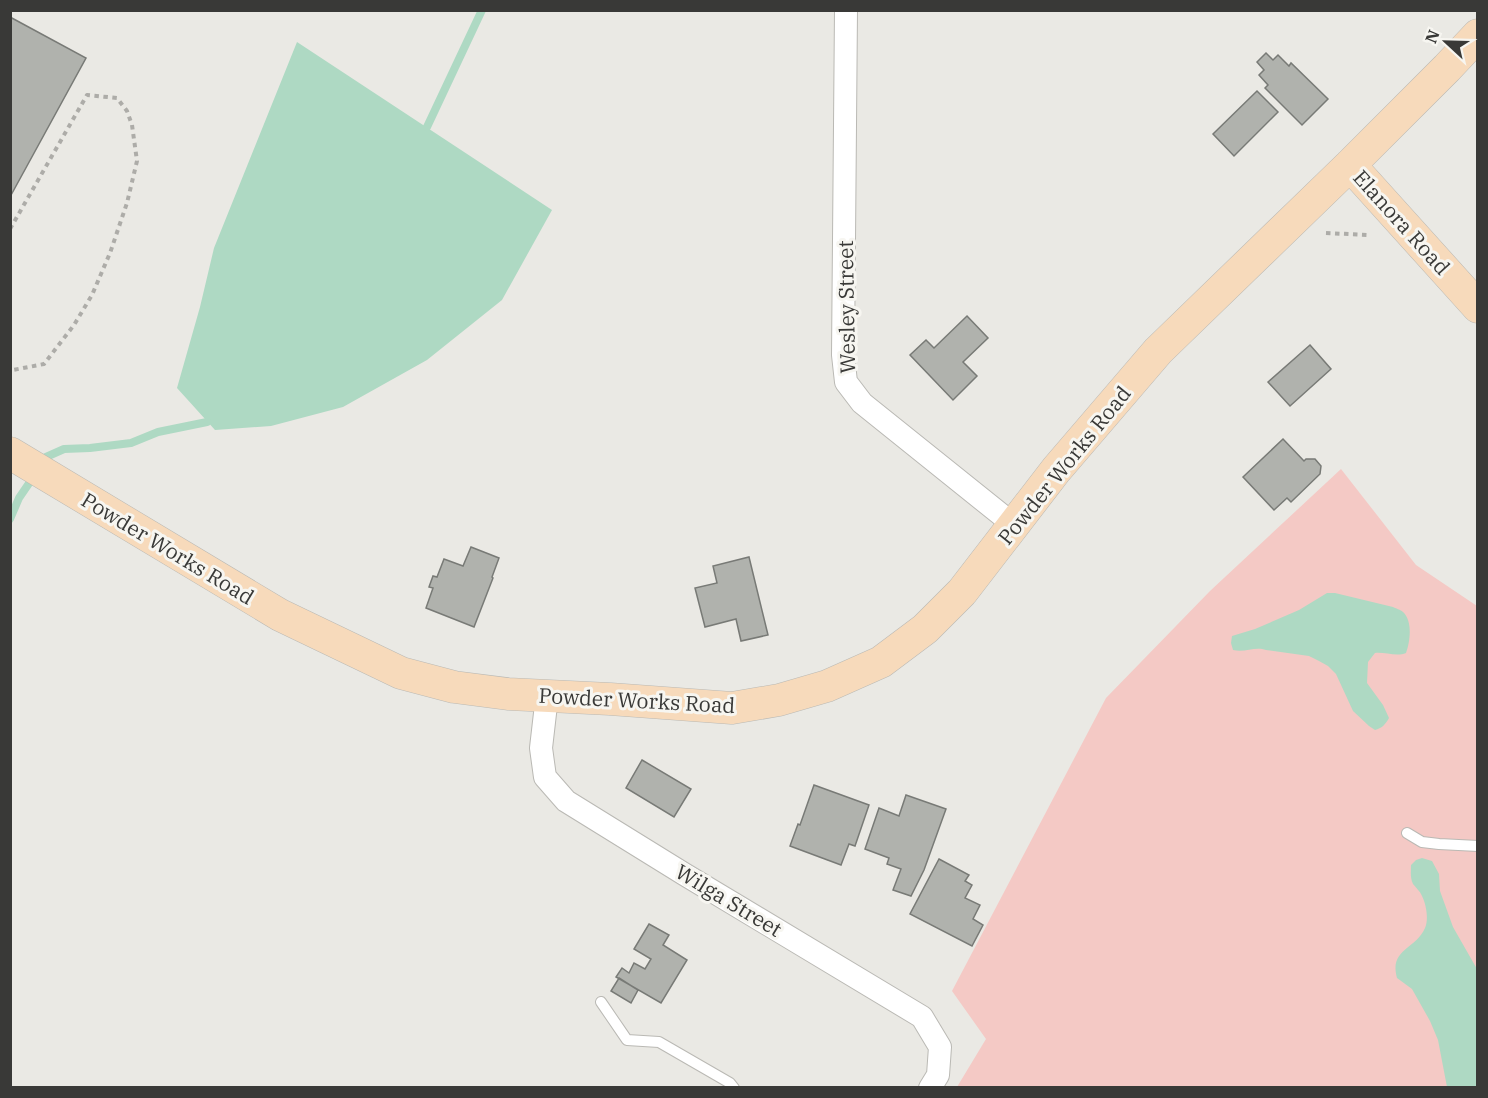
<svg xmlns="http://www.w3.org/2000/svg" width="1488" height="1098" viewBox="0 0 1488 1098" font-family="'IBM Plex Serif',serif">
<rect width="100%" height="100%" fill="#eae9e4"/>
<path fill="#f4c9c5" d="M1341,469L1416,565L1477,606V1087H957L986,1039L952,991L1106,698L1210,591Z"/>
<path fill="#aed9c3" d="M297,42L552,210L502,300L427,360L343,407L271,426L215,430L177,388L200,307L214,248Z
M1327,593H1335L1393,607C1395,608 1401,610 1403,612C1413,621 1410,642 1406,653C1397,657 1385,652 1375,653L1368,662L1367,683L1383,705L1389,718C1385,725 1382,728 1375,730L1369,726L1353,711L1336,674L1328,666L1319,661L1309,656L1266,650C1255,646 1245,653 1233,650L1231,643L1232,636L1255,629L1299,610Z
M1422,858L1432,861L1439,874L1440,891L1453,927L1477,969V1087H1447L1438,1040L1430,1021L1412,989L1397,978C1389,949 1415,950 1425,928C1429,919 1426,904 1422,896C1420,891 1416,888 1413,884C1410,878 1411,872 1411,865L1416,860Z"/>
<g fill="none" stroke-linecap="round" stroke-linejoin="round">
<path stroke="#aed9c3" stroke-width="8" d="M427,127L482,10
M42,463L46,457L64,449L90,448L131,443L158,432L207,422
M10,519L19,498L34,476"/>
</g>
<path fill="#b0b2ad" stroke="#787a76" stroke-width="1.5" d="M10,17L86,58L10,197Z
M1266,53L1273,60L1278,55L1289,66L1291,63L1328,99L1302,125L1265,88L1268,85L1259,75L1264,70L1257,62Z
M1257,91L1278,112L1234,156L1213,134Z
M967,316L988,338L963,362L977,376L953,400L910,355L926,340L934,348Z
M1310,345L1331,369L1290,406L1268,382Z
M1283,439L1304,461L1306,459H1315L1321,466L1320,474L1291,502L1287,498L1274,510L1243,477Z
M471,547L499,558L492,577L493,578L474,627L426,608L433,588L429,587L433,576L437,577L444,559L463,566Z
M749,557L768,635L741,641L736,619L705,627L695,588L717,583L713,566Z
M642,760L691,789L674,817L626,788Z
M814,785L869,805L855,846L849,844L841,865L790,846L798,824L800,825Z
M906,795L946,809L924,870L911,896L893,890L901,869L887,864L889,858L865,849L879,808L899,816Z
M939,859L969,875L965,881L972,885L965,898L980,905L973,919L983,925L972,946L910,914Z
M649,924L669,935L663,945L687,960L661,1003L616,977L622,968L629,973L634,963L645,969L651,959L634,949Z
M619,978L638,990L631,1003L611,991Z"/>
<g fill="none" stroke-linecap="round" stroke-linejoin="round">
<defs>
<path id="lane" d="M1407,833L1422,842L1439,844L1478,846
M601,1002L627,1040L659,1042L730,1083L734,1088"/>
<path id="street" d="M846,10L843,355L846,382L862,403L1014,525
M547,696L541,748L545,777L566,801L684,874L922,1017L940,1047L938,1075L930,1088"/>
<path id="secondary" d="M1350,165L1478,307
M10,453L280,615L401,673L454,687L508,694L610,699L732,708L779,700L827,686L881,662L925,629L962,592L1056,470L1158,351L1350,165L1447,68L1478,35"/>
</defs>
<use href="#lane" stroke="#bab9b4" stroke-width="12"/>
<use href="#street" stroke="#bab9b4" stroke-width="24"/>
<use href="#secondary" stroke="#bab9b4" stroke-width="33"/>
<path stroke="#adaca8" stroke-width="4" stroke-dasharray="4.5 4.5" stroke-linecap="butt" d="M10,229L87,95L117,98L127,111L132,125L137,161L127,203L110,253L92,295L74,325L44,364L13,370L10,369
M1326,233L1369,235"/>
<use href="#lane" stroke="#fff" stroke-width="10"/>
<use href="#street" stroke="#fff" stroke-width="22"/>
<use href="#secondary" stroke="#f7dabb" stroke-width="32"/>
</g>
<g text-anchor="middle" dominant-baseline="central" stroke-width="6" stroke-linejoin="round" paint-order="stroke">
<g font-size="21" fill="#393937" stroke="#f7f6f1">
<text transform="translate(1402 222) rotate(48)">Elanora Road</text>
<text transform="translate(846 307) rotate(-91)">Wesley Street</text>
<text transform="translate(1064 465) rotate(-51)">Powder Works Road</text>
<text transform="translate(168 548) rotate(31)">Powder Works Road</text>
<text transform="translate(637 700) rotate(3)">Powder Works Road</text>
<text transform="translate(729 900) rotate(31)">Wilga Street</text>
</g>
</g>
<rect width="1488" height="1098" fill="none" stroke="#393937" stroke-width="24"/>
<g transform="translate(1446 42) rotate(292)" stroke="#f7f6f1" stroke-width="4.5" paint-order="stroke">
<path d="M0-4.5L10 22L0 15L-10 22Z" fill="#393937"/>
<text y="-9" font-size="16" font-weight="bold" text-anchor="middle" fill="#393937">N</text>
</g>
</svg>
